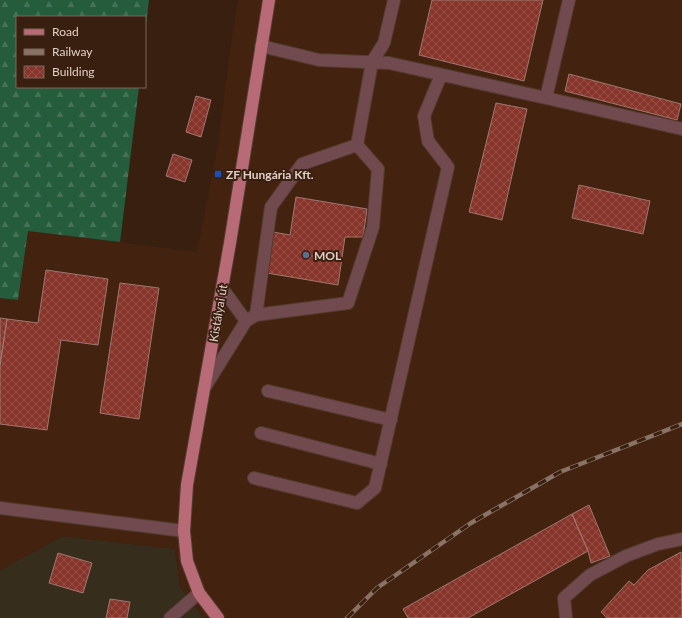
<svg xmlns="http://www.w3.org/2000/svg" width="682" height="618" viewBox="0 0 682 618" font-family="Lato,sans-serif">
<defs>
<pattern id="forest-firs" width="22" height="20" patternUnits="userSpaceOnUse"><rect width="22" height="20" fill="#245c3c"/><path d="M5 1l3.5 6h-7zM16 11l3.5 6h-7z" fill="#447257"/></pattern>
<pattern id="building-cross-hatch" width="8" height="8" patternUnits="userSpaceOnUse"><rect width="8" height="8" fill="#87342a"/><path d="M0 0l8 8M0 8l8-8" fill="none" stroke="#985047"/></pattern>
</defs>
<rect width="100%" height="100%" fill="#391f10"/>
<path fill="#362d1d" d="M63,536L175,549L180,587L204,618H0V570Z"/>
<path fill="#43230f" d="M238,0H682V618H204L180,587L175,549L63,536L0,570V298L18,300L28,231L197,252L218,145L231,43Z"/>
<path fill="url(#forest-firs)" d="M0,0H149L145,33V17H17V87H139L120,242L28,231L18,300L0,298Z"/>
<path fill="url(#building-cross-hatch)" stroke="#9d7871" d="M432,0H543L524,81L419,55Z
M569,74L681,104L677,120L565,91Z
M196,96L211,100L201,137L186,132Z
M496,103L527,109L502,220L469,212Z
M173,154L192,160L185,182L166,176Z
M579,185L650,201L643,234L572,218Z
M296,197L367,209L363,237H345L338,285L267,273L273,232L290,235Z
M46,270L108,279L98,345L61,340L47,430L0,424V365L7,319L38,323Z
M120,283L159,288L139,419L100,413Z
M0,318L7,319L0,365Z
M589,505L610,556L591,563L588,551L572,514Z
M572,514L588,551L468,618H408L403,609Z
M681,552L682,618H607L601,612L629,581L634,585L648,570Z
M58,553L92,563L83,593L49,583Z
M110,599L130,602L127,618H106Z"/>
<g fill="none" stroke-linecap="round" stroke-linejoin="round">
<defs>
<path id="minor" d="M261,46L319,60L389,63L546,98L569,0
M546,98L682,129
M222,288L246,321
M256,315L271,207L302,164L357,145L372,62L384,43L394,0
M205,387L246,321L256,315L348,303L373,227L378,169L357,145
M268,391L391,420
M261,433L381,464
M254,478L357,503L375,488L448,167L428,141L424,116L441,75
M0,508L184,531
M170,618L199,593
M566,618L564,598L590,575L626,556L658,544L682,539"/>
<path id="major" d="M218,618L199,593L187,561L184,531L187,485L230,243L269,0"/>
</defs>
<use href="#minor" stroke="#543b2d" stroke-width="14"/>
<use href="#major" stroke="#543b2d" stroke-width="14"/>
<use href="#minor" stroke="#704a4f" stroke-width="12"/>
<use href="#major" stroke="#b86b76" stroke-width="12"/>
<defs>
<path id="rail" d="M347,618L377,588L471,523L560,472L682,424"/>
</defs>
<use href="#rail" stroke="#897366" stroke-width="4.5"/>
<use href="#rail" stroke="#391f10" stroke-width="3" stroke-dasharray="9" stroke-linecap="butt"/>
</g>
<rect fill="#1a4fb4" stroke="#391f10" stroke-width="1.5" x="214" y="170" width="8" height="8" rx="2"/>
<circle fill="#5c6f8a" stroke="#391f10" stroke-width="1.5" cx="306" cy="255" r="4"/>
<g text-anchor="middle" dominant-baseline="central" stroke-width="4" stroke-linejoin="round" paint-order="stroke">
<g font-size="12" font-weight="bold" fill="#e0cec4" stroke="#391f10" text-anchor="start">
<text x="226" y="174">ZF Hungária Kft.</text>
<text x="314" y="255">MOL</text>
</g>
<g font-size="12" fill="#e0cec4" stroke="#391f10">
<text transform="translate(218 313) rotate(-80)">Kistályai út</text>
</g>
</g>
<rect x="16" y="16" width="130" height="72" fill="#391f10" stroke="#7c6558"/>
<rect x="24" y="29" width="20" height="6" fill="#b86b76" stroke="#7c6558"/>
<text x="52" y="36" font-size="12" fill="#e0cec4">Road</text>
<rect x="24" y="49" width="20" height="6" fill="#897366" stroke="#7c6558"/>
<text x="52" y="56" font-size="12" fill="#e0cec4">Railway</text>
<rect x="24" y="66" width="20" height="12" fill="url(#building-cross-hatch)" stroke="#7c6558"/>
<text x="52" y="76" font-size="12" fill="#e0cec4">Building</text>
</svg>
